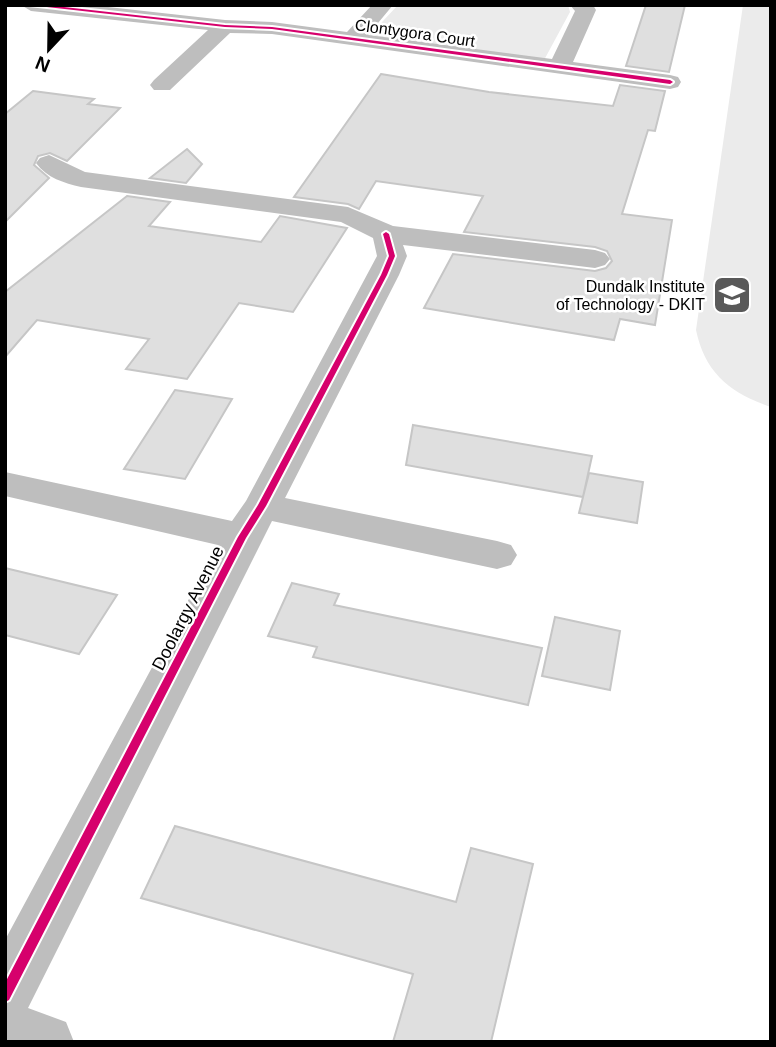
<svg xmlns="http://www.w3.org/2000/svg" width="776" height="1047" viewBox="0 0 776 1047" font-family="Arial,sans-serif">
<rect width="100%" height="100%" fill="#fff"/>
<path fill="#ebebeb" d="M398,5H568L570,12L543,62L367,38Z
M743,5H771V407C730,393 705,373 696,330Z"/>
<path fill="#dfdfdf" stroke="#c6c6c6" stroke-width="2" d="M646,5H685L669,72L626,66Z
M381,74L489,92L613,106L620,85L665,91L655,131L648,130L622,214L672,220L655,325L620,319L614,340L424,308L453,254L595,271L606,268L612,261L607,251L595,247L464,232L483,196L376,181L359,209L348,204L294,197Z
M33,91L94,99L88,104L120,108L67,161L50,153L38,156L34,165L49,178L5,222V114Z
M187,149L202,164L186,183L150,178Z
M127,196L170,202L149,226L261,242L280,216L347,228L293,312L239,303L187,379L126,369L149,339L37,320L5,357V292Z
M175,390L232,399L185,479L124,469Z
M413,425L592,456L583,497L406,465Z
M589,473L643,482L637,523L579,513Z
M5,568L117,595L79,654L5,635Z
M292,583L339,594L334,605L542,648L528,705L313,657L317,647L268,636Z
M555,617L620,631L610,690L542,676Z
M175,826L456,902L471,848L533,864L491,1042H393L413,974L141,898Z"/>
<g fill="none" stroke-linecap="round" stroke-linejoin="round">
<path fill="#bebebe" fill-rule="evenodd" d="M21,5H90L225,20L272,22L347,32L372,5H393L368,35L552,59L575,11L570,5H593L596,10L573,62L670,75L678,77L681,82L678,87L670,89L272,34L230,33L170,90H154L150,85L154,80L208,30L31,11Z
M49,155L85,172L348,207L393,226L595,250L605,253L610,259L605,265L595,268L403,245L407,256L399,275L285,498L497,541L511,545L517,555L511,565L497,569L272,521L28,1008L66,1022L74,1042H5V940L218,545L5,496V472L232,521L246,501L377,256L373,238L341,222L81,187C64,183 47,178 36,163L40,158Z"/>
<defs>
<path id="cycleway" d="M29,5H46L225,25L272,27L670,80L673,82L670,84L272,29L225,27Z
M386,232L389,234L395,256L387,275L266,506L246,538L9,1000L5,1002V983L238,537L258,505L381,275L389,256L383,234Z"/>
</defs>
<use href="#cycleway" stroke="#fff" stroke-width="4"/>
<use href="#cycleway" fill="#d6006c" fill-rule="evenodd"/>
</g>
<defs>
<symbol id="university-square" viewBox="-11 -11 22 22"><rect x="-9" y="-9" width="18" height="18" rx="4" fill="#595959" stroke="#fff"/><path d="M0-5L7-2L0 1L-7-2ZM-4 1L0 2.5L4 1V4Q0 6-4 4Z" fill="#fff"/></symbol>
</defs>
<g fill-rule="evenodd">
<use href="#university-square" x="710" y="273" width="44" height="44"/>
</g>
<g text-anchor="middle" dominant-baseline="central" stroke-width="5" stroke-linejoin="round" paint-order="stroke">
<g font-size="16" fill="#000" stroke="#fff">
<text transform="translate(415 33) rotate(8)">Clontygora Court</text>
</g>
<g font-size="16" fill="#000" stroke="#fff" text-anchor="end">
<text x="705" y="286">Dundalk Institute<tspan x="705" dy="18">of Technology - DKIT</tspan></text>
</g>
<g font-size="18" fill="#000" stroke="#fff">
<text transform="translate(188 608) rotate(-63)">Doolargy Avenue</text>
</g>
</g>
<rect width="776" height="1047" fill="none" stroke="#000000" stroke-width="14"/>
<g transform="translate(49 49) rotate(202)" stroke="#ffffff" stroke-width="5" paint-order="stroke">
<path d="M0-5L12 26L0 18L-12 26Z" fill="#000000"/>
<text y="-10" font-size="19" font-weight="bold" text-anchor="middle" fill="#000000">N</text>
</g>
</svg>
